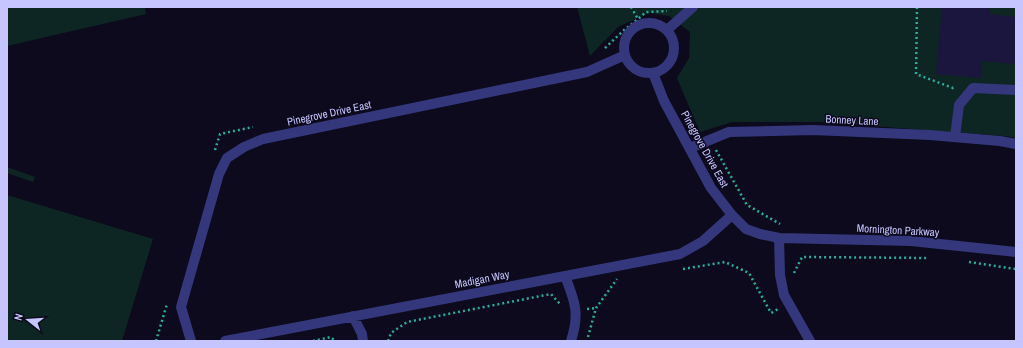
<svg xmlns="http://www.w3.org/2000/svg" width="1023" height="348" viewBox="0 0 1023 348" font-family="'Archivo Narrow',sans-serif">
<rect width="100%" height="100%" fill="#0c0a1c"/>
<path fill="#0d2623" d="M7,7H145L146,14L7,46Z
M577,7H1016V138L1004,136L820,122H732L700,132L677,78L689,58L690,32L669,16L649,13L618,27L590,56Z
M7,167L35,177L33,182L7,173Z
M7,195L153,239L122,341H7Z"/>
<path fill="#1b163d" d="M942,7H990L989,14L1016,17V64L982,61L981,78L936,74Z"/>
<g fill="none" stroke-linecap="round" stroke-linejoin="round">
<path stroke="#29af9d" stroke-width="2.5" stroke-dasharray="2 3" stroke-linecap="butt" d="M631,7L638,19L646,12L667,11
M917,7L916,74L953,88L956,87
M605,48L623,31L638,19
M215,150L220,134L253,127
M716,150L747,205L780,224
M969,262L1016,269
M683,269L725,262L749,273L771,313L778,309
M794,273L802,257L929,258
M587,309L596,308
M588,337L596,308L617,279
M156,341L167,304
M313,341L331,337L335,341
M388,341L391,333L407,322L551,294L560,304"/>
<path stroke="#34377c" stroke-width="10" d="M624 48a25 25 0 1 1 50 0a25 25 0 1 1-50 0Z
M667,30L693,7
M653,73L664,101L711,188L732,215L746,229L760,234L779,238L911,241L1016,252
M955,137L959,105L973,88L1016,90
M690,148L729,132L813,130L930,135L1000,141L1016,144
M779,238L780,275L784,295L810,341
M565,276C575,302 580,313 571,341
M353,316L362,334L363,341
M191,341L181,307L219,174L227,158L244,147L263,139L587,72L625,55
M225,341L680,254L703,241L732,215"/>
</g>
<g text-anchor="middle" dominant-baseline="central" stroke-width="3" stroke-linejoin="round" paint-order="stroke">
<g font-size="11" fill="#c7c5ff" stroke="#0c0a1c">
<text transform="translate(329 113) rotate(-12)">Pinegrove Drive East</text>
<text transform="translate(852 120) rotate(3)">Bonney Lane</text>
<text transform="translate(705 149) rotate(61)">Pinegrove Drive East</text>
<text transform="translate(898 230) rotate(3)">Mornington Parkway</text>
<text transform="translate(482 279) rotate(-11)">Madigan Way</text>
</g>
</g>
<rect width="1023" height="348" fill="none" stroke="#c7c5ff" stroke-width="16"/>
<g transform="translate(28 320) rotate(287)" stroke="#0c0a1c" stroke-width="3" paint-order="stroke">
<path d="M0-3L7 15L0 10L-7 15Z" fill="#c7c5ff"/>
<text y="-6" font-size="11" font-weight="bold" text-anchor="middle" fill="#c7c5ff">N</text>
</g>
</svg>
